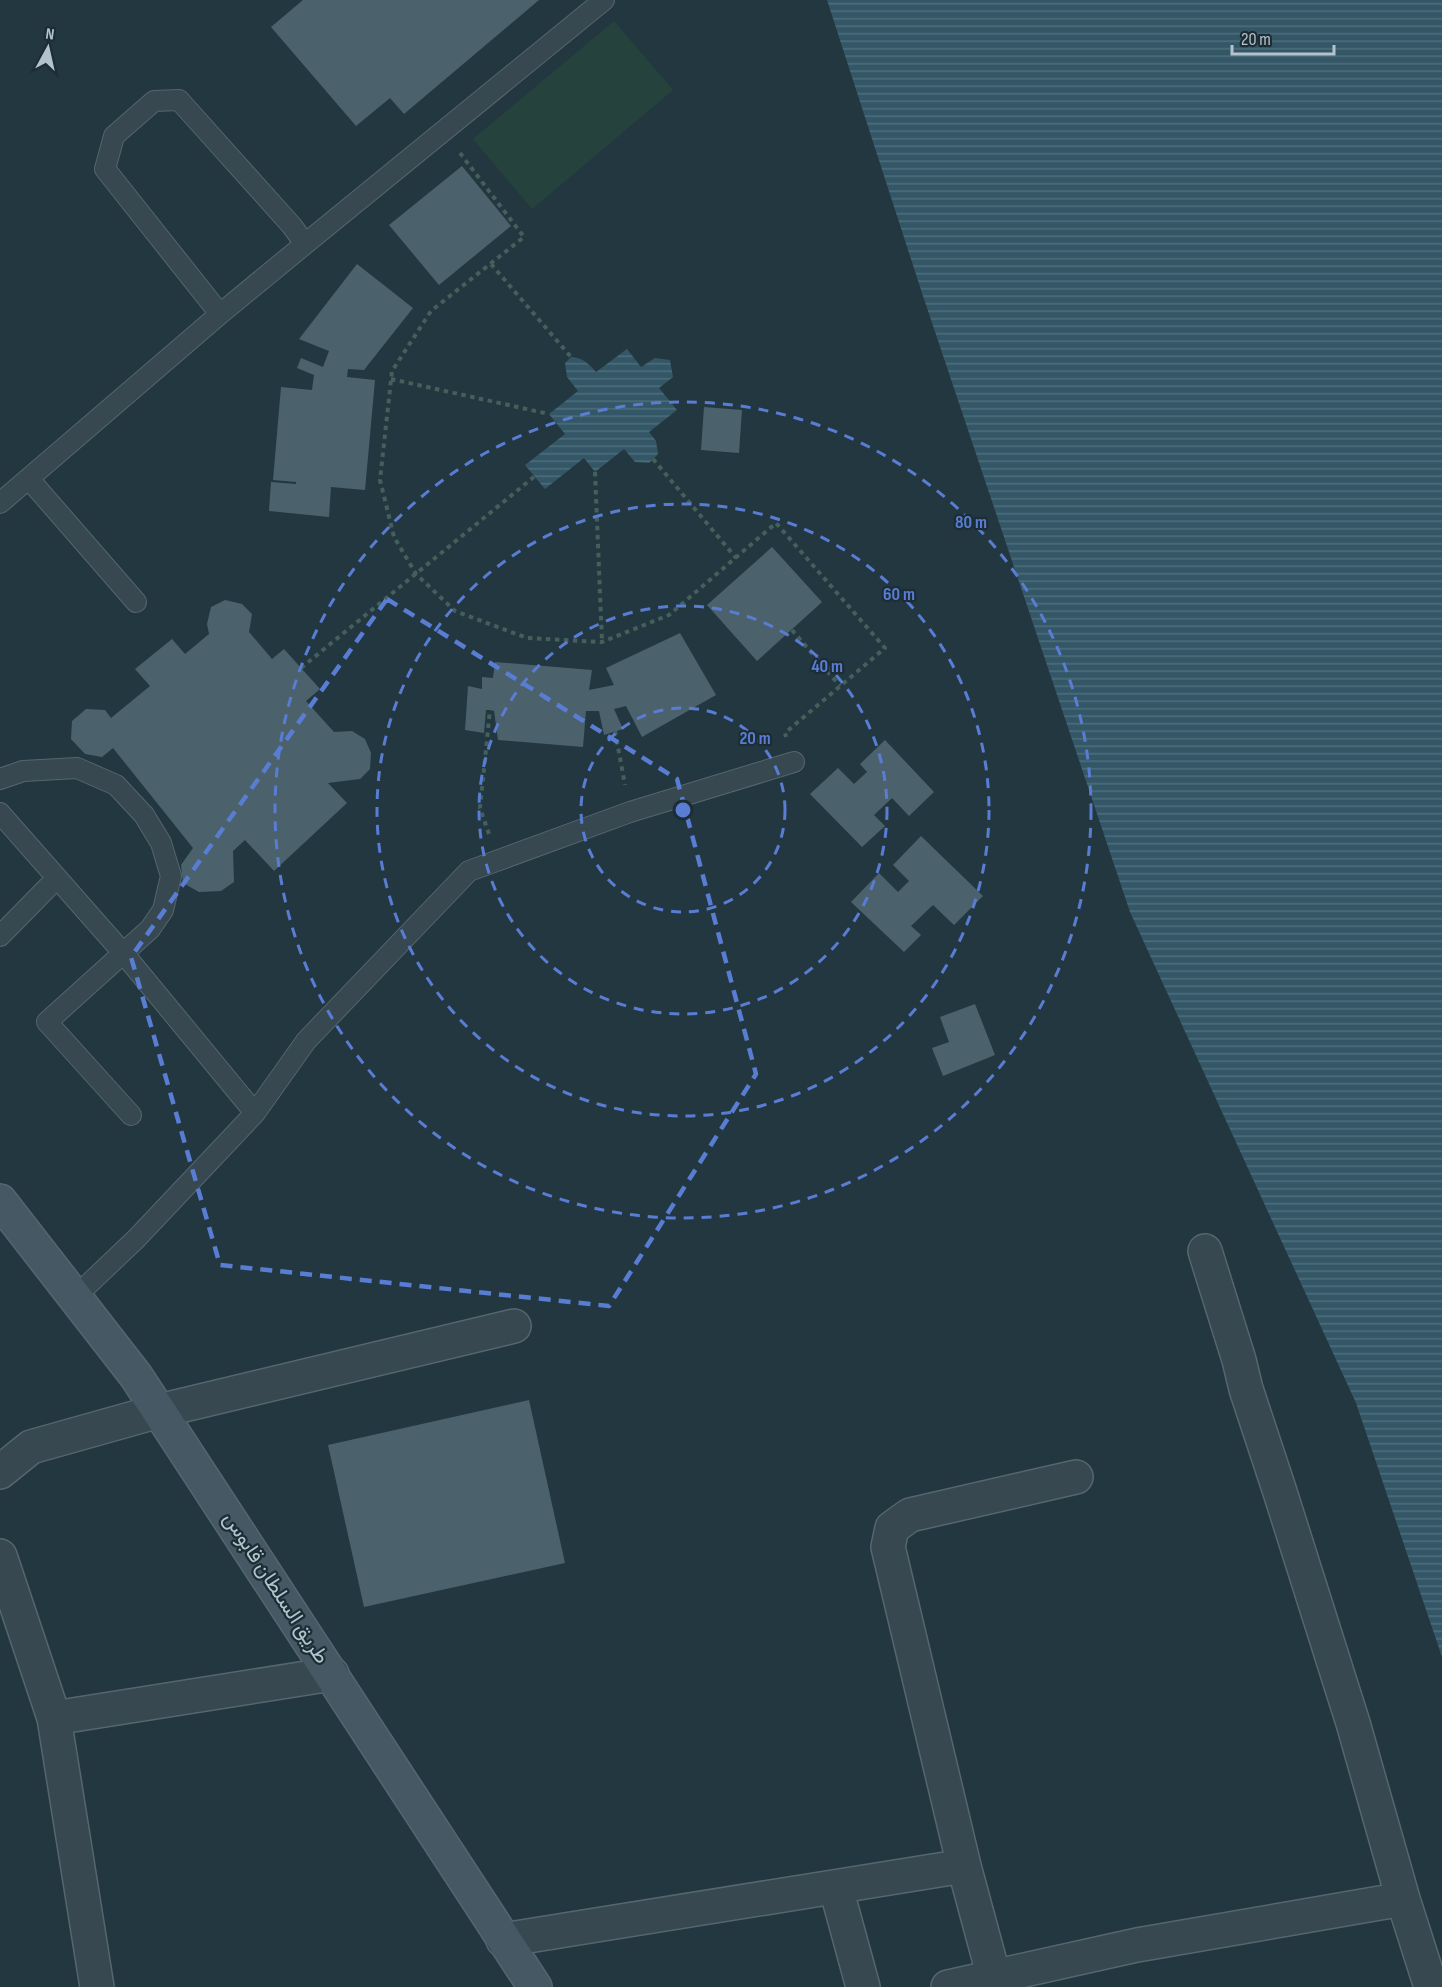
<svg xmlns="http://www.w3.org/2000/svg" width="1442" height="1987" viewBox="0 0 1442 1987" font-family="'Sofia Sans Condensed',Vazirmatn,sans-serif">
<defs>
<pattern id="water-rules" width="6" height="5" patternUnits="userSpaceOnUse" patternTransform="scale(1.5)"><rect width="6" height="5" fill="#345767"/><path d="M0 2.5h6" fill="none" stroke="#4f6e7b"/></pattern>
</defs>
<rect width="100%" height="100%" fill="#233741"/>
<path fill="#25423d" d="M614,21L673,90L532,209L473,139Z"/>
<path fill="url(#water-rules)" d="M827,0H1442V1657L1356,1403L1130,912L923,296Z
M627,349L641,367L655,358L670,360L673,377L659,388L677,410L649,432L656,441L658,454L649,463L635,462L624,449L595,472L584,458L545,489L525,465L565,434L549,414L578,391L567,377L565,363L571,357C583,358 588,363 596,372Z"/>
<path fill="#4b626c" d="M303,0H539L404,114L390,98L356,126L271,27Z
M462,166L511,226L439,285L389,225Z
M357,264L413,308L364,370L348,369L347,377L375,380L365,490L331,487L329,517L269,511L271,482L296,484V482L273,480L281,387L312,390L314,375L297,368L301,358L323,367L329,351L299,339Z
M704,407L742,410L739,453L701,450Z
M772,547L822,602L757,661L707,605Z
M225,600L242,604L252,614L249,632L272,659L284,649L320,689L306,701L334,732L352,731L365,739L371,753L370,769L360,779L328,783L347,803L274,871L245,840L233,851L234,882L221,891L199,892L183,883L181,865L193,848L113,748L102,757L85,754L71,739L72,721L86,709L105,710L111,718L150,686L135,669L172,639L185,654L209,634L207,624L211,607Z
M680,633L716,695L642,737L626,706L614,709L623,729L604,735L599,711H586L583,747L498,740L494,711L490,710H486L484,733L465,730L468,686L482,689V677L493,678L495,662L592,670L589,690L614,685L606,668Z
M885,740L934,792L909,816L892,798L874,815L885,826L862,847L810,794L838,768L854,784L867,772L860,764Z
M921,836L983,896L954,925L933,905L911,926L921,935L904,952L851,902L879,873L898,892L909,881L893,865Z
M975,1004L995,1055L943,1076L932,1048L949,1042L940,1017Z
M529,1400L565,1563L364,1607L328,1445Z"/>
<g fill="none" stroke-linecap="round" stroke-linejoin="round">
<defs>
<path id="service" d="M305,244L604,0
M29,479L136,602
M0,503L220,314L305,244L292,226L179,100L154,101L114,136L105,169L220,314
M0,779L23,771L77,768L116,785L144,815L161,843L171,876L163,910L150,929L47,1022L131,1115
M0,813L124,954L255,1113L306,1041L469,871L630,812L794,762
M0,936L56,879
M75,1297L136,1239L255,1113"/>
<path id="minor" d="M1205,1251L1239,1360L1246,1389L1280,1492L1353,1723L1403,1899L1431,1987
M0,1472L31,1447L159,1411L514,1326
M0,1556L54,1718L97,1987
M54,1718L332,1674
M836,1888L863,1987
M503,1940L964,1866
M994,1977L964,1866L888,1547L892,1528L910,1515L1076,1477
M948,1987L1137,1945L1403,1899"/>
<path id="secondary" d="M0,1201L136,1376L535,1987"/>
</defs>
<use href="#service" stroke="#55666e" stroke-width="22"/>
<use href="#minor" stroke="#55666e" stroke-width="36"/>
<use href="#secondary" stroke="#55666e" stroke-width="36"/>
<path stroke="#455f5b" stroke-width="4" stroke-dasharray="4.5 4.5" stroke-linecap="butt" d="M460,153L524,237L431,311L392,371L380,480L394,537L416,574L455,611L527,638L602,642L669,615L776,523L885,648L785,733L786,737
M491,264L571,357
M391,379L549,414
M653,459L736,558
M595,472L602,642
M792,630L840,686
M301,668L535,476
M615,731L625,785
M489,834L480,808L490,710"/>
<use href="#service" stroke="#374850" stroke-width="20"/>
<use href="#minor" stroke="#374850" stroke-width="33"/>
<use href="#secondary" stroke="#455864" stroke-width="33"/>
</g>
<path fill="none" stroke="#597dd3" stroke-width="4.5" stroke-dasharray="12 8" stroke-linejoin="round" d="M387,599L677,779L756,1074L609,1306L220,1265L131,957Z"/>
<g fill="none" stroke="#597dd3" stroke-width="3" stroke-dasharray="10 8">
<circle cx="683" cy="810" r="102"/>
<circle cx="683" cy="810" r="204"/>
<circle cx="683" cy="810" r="306"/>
<circle cx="683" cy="810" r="408"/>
</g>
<g text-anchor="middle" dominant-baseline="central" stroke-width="4.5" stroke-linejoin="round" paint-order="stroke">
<g font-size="21" fill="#b3c3cb" stroke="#1c2d35">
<text transform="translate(276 1588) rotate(57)">طريق السلطان قابوس</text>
</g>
</g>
<circle cx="683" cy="810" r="9" fill="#597dd3" stroke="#1c2d35" stroke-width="3"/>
<g font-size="18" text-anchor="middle" font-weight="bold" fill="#597dd3" stroke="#1c2d35" stroke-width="4.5" stroke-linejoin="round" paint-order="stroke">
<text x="971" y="528">80 m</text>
<text x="899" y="600">60 m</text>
<text x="827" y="672">40 m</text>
<text x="755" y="744">20 m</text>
</g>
<g transform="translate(48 48) rotate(8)" stroke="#1c2d35" stroke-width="4.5" paint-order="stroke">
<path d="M0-4.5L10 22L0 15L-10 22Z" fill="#b3c3cb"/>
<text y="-9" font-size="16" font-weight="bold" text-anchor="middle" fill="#b3c3cb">N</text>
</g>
<path d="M1232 45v9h102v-9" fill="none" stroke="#b3c3cb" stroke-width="3"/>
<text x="1241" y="45" font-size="18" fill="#b3c3cb" stroke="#1c2d35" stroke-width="4.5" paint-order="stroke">20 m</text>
</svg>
